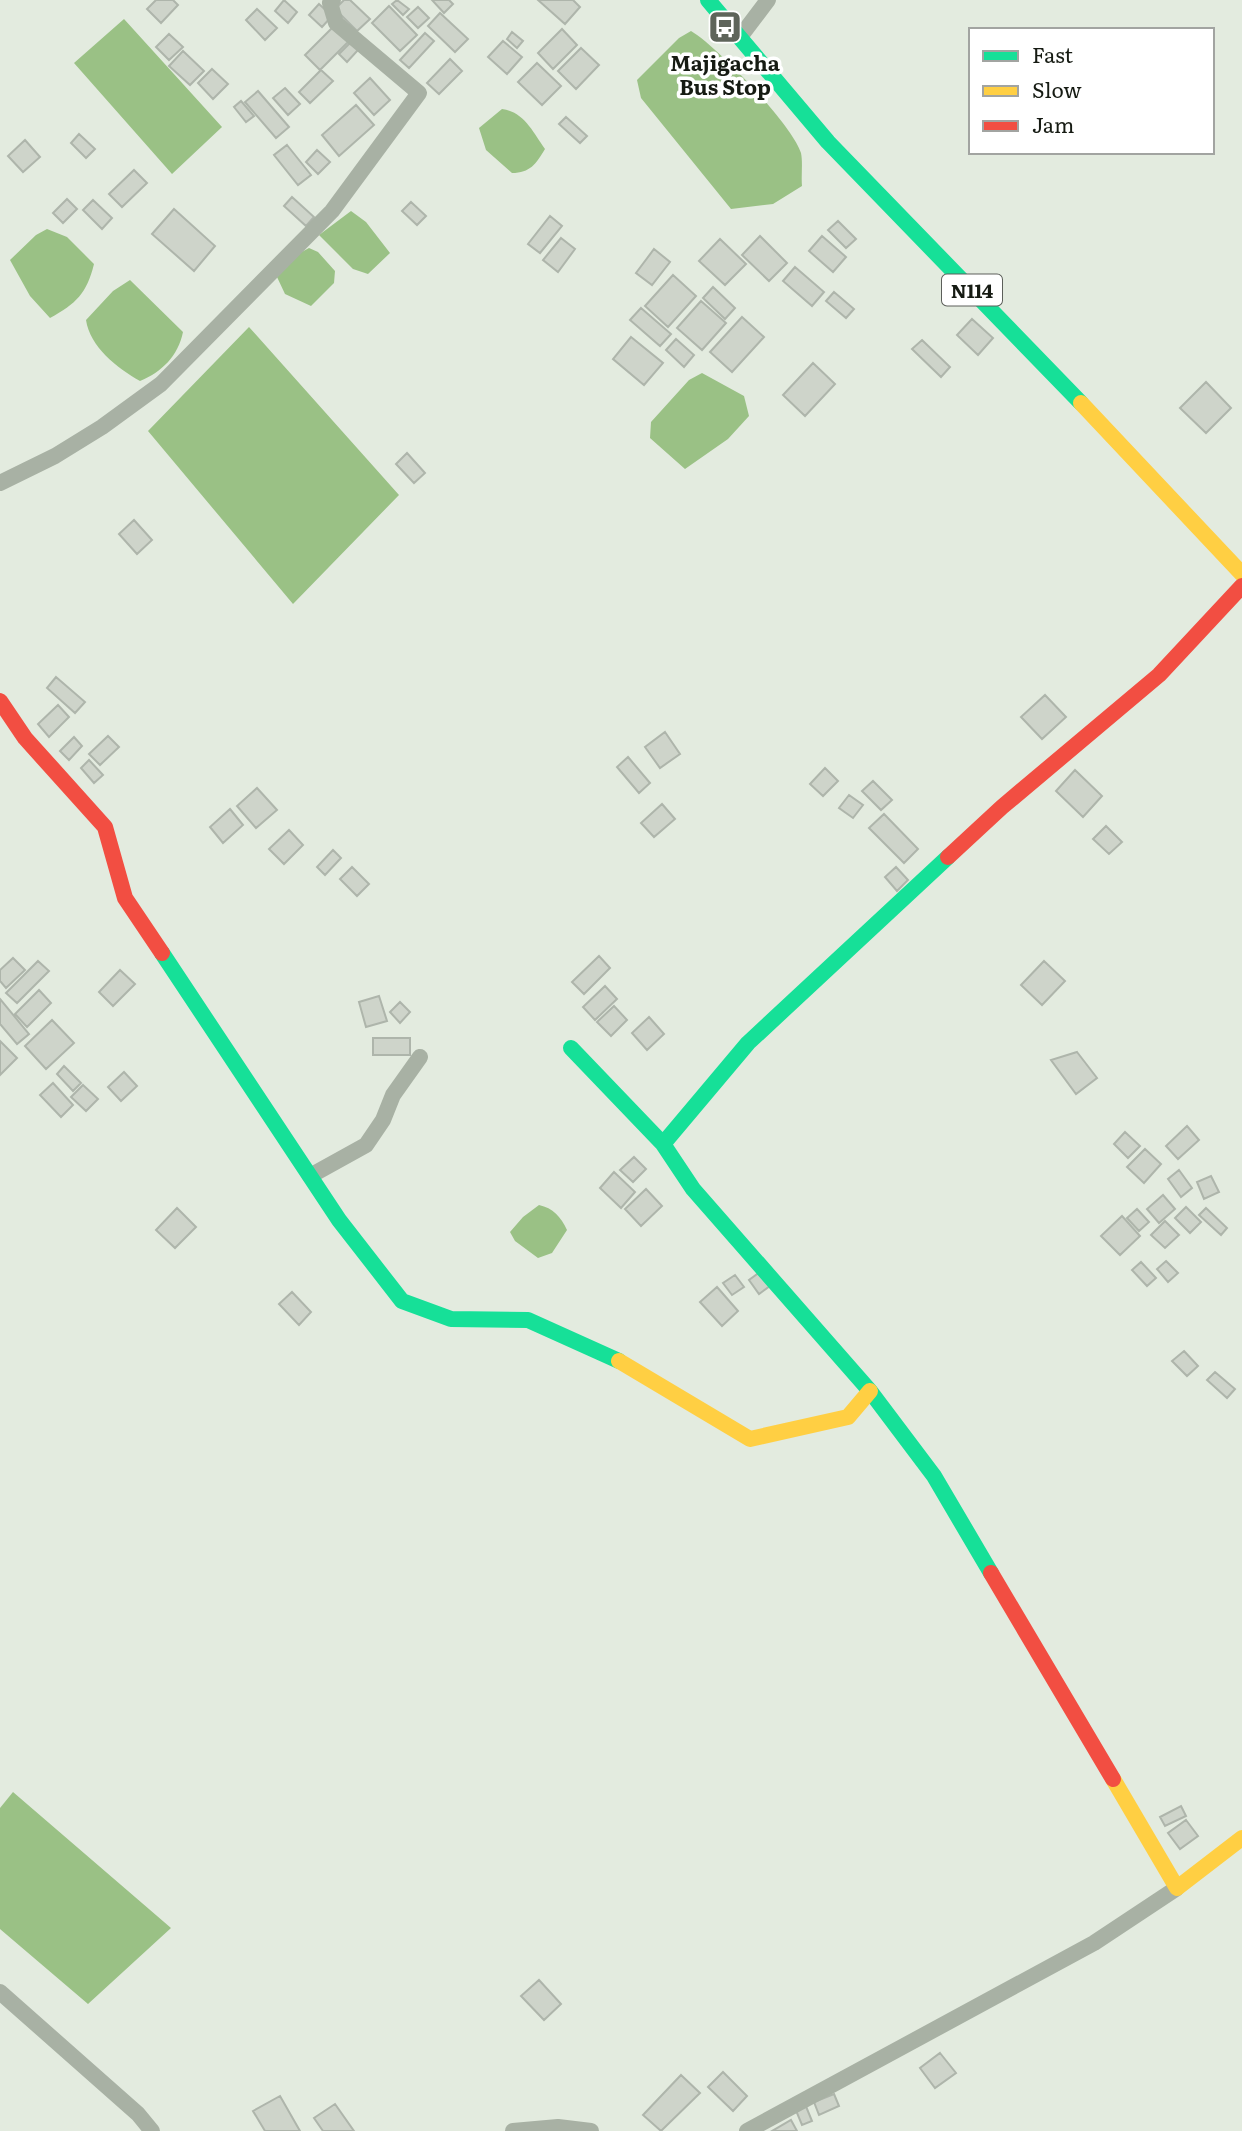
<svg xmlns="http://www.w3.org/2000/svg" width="1242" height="2131" viewBox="0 0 1242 2131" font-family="Literata,serif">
<rect width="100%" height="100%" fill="#e3ebdf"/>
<path fill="#9ac185" d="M124,19L222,127L172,174L74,63Z
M691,31C717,46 793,126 801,153C803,163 801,176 802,186L773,204L731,209L641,98L637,80L679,38Z
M502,109C524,112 533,132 545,149C536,164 530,173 512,173L486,150L479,128Z
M351,211L366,222L390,253L368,274L353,269L319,235Z
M47,229L67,237L94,264C87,293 76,304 50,318L30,296L10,260L36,235Z
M309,248L318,252L335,271L334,283L311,306L285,294L277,277L298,254Z
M130,280L183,332C178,356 162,372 140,381C117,368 90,347 86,320L113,291Z
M249,327L399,495L293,604L148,431Z
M702,373L744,396L749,416L728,439L685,469L650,438L651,422L689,380Z
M539,1205C553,1208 561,1217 567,1230L552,1253L538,1258L515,1241L510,1232L523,1217Z
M13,1792L171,1928L88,2004L0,1929V1808Z"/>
<path fill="#ced4ca" stroke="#aeb5ab" stroke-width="2" d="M156,0H173L178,5L161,23L147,9Z
M284,0L297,12L288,23L275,11Z
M344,0H350L370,19L357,31L335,9Z
M397,0L409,9L403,15L392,4Z
M432,0H449L453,4L444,13Z
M538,0H573L580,7L565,24Z
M319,4L332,16L322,27L309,15Z
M389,6L417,35L400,51L372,23Z
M418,7L429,18L418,28L407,17Z
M257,9L277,28L265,40L246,20Z
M440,13L468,39L455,52L428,26Z
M333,27L348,42L320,70L305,55Z
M562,29L577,45L553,69L538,53Z
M512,32L523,41L517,48L507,39Z
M425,33L434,41L409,68L400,60Z
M169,34L183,47L169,60L156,47Z
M503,41L522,57L507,74L488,57Z
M351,42L358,50L347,62L339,54Z
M581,48L599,65L576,89L558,71Z
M183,51L204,71L190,85L169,66Z
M450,59L462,71L439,94L427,83Z
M537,63L561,86L542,105L518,82Z
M212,69L228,84L213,99L198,83Z
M321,70L333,81L310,103L299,92Z
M370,78L390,100L374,115L354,93Z
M285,88L300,104L288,115L273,98Z
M258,91L289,127L276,138L245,102Z
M241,101L254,116L246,122L234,107Z
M356,105L374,125L339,156L322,135Z
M566,117L587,136L580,143L559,124Z
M79,134L95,149L86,158L71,143Z
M25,140L40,157L23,172L8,156Z
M287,145L311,175L298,185L274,155Z
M317,150L330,162L318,174L306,162Z
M134,170L147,183L122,207L109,194Z
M292,197L314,217L306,226L284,206Z
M67,199L77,209L63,223L53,213Z
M93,200L112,218L102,229L83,210Z
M411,202L426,216L417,225L402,211Z
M174,209L215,246L194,271L152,234Z
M550,216L562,226L540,253L528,244Z
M838,221L856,239L846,248L828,230Z
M760,236L787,263L769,281L742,255Z
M822,236L846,257L833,272L809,251Z
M561,238L575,249L558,272L543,260Z
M720,239L746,264L725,285L699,261Z
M654,249L670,262L652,285L636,273Z
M795,267L824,292L812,306L783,281Z
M673,275L696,296L668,327L645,306Z
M713,287L735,308L725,319L703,298Z
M834,292L854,309L846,318L826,301Z
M701,301L726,323L702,350L677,328Z
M641,308L671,334L660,346L630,320Z
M742,317L764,337L732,372L710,352Z
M972,319L993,338L978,355L957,335Z
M631,337L663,363L644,385L613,359Z
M676,339L694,355L684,367L666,350Z
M922,340L950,367L941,377L912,349Z
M813,363L835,384L805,416L783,395Z
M1206,382L1231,408L1206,433L1180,408Z
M407,453L425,473L414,483L396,464Z
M134,520L152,540L137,554L119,534Z
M56,677L85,702L75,713L47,688Z
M1045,695L1066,717L1042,739L1021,717Z
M58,705L69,717L49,737L38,724Z
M665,732L680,754L660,768L645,747Z
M108,736L119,747L100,765L89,754Z
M74,737L82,746L69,760L60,751Z
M628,757L650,783L639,793L617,767Z
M89,760L103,775L94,783L81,768Z
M825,768L838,781L823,796L810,784Z
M1075,770L1102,796L1083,817L1056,791Z
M873,781L892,800L881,810L862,791Z
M257,788L277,810L256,828L237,806Z
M849,795L863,805L853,818L839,808Z
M662,804L675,819L654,837L641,823Z
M230,809L243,825L223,843L210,827Z
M884,814L918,849L904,863L869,828Z
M1106,826L1122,842L1109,854L1093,839Z
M289,830L303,845L284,864L269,849Z
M333,850L341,858L325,875L317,867Z
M352,867L369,884L357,896L340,879Z
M896,867L908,880L897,891L885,877Z
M599,956L610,968L584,994L572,982Z
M13,958L25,970L6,988L0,981V970Z
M38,961L49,971L17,1003L6,993Z
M1044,961L1065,981L1042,1005L1021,985Z
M120,970L135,984L113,1006L99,992Z
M605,986L617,999L595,1020L583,1007Z
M39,990L51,1003L27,1027L15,1014Z
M379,996L387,1021L366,1027L359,1002Z
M0,999L29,1034L17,1044L0,1024Z
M400,1002L410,1012L400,1023L390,1012Z
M614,1006L627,1020L611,1036L597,1022Z
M649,1017L664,1034L647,1050L632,1033Z
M52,1020L74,1043L46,1069L25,1046Z
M373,1038H410V1055H373Z
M0,1041L17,1058L0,1075Z
M1077,1052L1097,1078L1076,1094L1051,1060Z
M64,1066L81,1083L73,1091L57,1074Z
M124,1072L137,1086L121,1101L108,1087Z
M53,1083L73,1105L61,1117L40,1095Z
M83,1085L98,1099L86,1111L71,1097Z
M1187,1126L1199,1140L1178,1159L1166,1146Z
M1125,1132L1140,1146L1128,1158L1114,1144Z
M1145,1149L1161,1164L1144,1183L1127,1167Z
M634,1157L646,1169L633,1182L620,1170Z
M1179,1170L1192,1188L1181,1197L1168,1179Z
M614,1172L635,1192L621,1208L600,1188Z
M1211,1176L1219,1192L1204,1199L1197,1182Z
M646,1189L662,1206L641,1226L625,1209Z
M1163,1195L1175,1209L1159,1223L1147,1209Z
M1186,1207L1201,1222L1190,1233L1175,1218Z
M177,1208L196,1227L175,1248L156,1230Z
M1206,1208L1227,1228L1221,1235L1199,1215Z
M1137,1209L1149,1222L1139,1231L1127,1218Z
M1122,1216L1140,1236L1120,1255L1101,1236Z
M1165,1221L1179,1235L1165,1248L1151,1235Z
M1166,1261L1178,1273L1168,1282L1157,1269Z
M1141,1262L1156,1278L1147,1286L1132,1270Z
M760,1272L770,1286L759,1294L749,1280Z
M735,1275L744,1287L732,1295L723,1283Z
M717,1287L738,1311L722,1326L700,1302Z
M292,1292L311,1312L299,1325L279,1304Z
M1184,1351L1198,1366L1187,1376L1172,1361Z
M1215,1372L1235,1389L1227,1398L1207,1380Z
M1181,1806L1186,1816L1165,1826L1160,1817Z
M1186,1820L1198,1836L1180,1849L1168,1833Z
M539,1980L561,2004L544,2020L521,1996Z
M940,2053L956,2073L935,2088L920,2068Z
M723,2072L747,2096L733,2111L708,2087Z
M681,2075L700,2093L661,2131L643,2115Z
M834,2094L839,2106L819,2115L814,2102Z
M280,2096L300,2131H265L253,2111Z
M335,2104L354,2131H323L314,2118Z
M805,2104L812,2121L802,2125L795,2108Z
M791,2120L797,2131H772Z"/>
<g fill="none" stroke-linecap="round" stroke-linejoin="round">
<path stroke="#a8b1a4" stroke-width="16" d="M740,37L768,0
M0,483L55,456L102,427L161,384L332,211L419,93L336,23L330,3L333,0
M310,1176L366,1145L383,1120L393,1095L420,1057
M0,1992L138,2114L152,2131
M513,2131L558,2127L591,2131
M747,2131L1094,1943L1177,1888"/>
<path stroke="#16e098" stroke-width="16" d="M708,0L828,142L1081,403
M162,953L339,1220L402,1301L451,1319L528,1320L619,1361
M571,1048L663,1144L693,1189L870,1391L934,1476L991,1573
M663,1144L748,1043L948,857"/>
<path stroke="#ffcf43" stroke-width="16" d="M1081,403L1242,574
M619,1361L750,1439L848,1417L870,1391
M1113,1779L1177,1888L1242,1838"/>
<path stroke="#f24e42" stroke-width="16" d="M0,701L25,738L105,827L125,898L162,953
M948,857L1002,807L1159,675L1242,586
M991,1573L1113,1779"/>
</g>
<defs>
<symbol id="bus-square" viewBox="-11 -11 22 22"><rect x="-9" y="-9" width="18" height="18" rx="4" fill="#5e645a" stroke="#fff"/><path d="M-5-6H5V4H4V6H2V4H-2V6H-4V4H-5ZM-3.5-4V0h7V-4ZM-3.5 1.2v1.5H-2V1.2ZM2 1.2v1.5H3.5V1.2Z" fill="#fff"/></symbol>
</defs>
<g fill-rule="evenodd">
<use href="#bus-square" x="706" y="8" width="38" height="38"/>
</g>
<g text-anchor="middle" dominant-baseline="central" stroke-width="7" stroke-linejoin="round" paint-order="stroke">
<rect fill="#fff" stroke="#5c5f5a" stroke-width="2" x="942" y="274.5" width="60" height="31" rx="5"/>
<g font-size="19" font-weight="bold" fill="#161b13">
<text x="972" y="290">N114</text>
</g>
<g font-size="21" font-weight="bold" fill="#161b13" stroke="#fff">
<text x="725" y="61">Majigacha<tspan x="725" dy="24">Bus Stop</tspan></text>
</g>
</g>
<rect x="969" y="28" width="245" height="126" fill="#ffffff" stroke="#a2a4a1" stroke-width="2"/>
<rect x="983" y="51" width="35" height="10" fill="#16e098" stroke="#a2a4a1" stroke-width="2"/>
<text x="1032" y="63" font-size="21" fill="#161b13">Fast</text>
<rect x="983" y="86" width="35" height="10" fill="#ffcf43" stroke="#a2a4a1" stroke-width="2"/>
<text x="1032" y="98" font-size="21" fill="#161b13">Slow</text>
<rect x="983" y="121" width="35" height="10" fill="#f24e42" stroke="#a2a4a1" stroke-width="2"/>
<text x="1032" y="133" font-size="21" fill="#161b13">Jam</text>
</svg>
